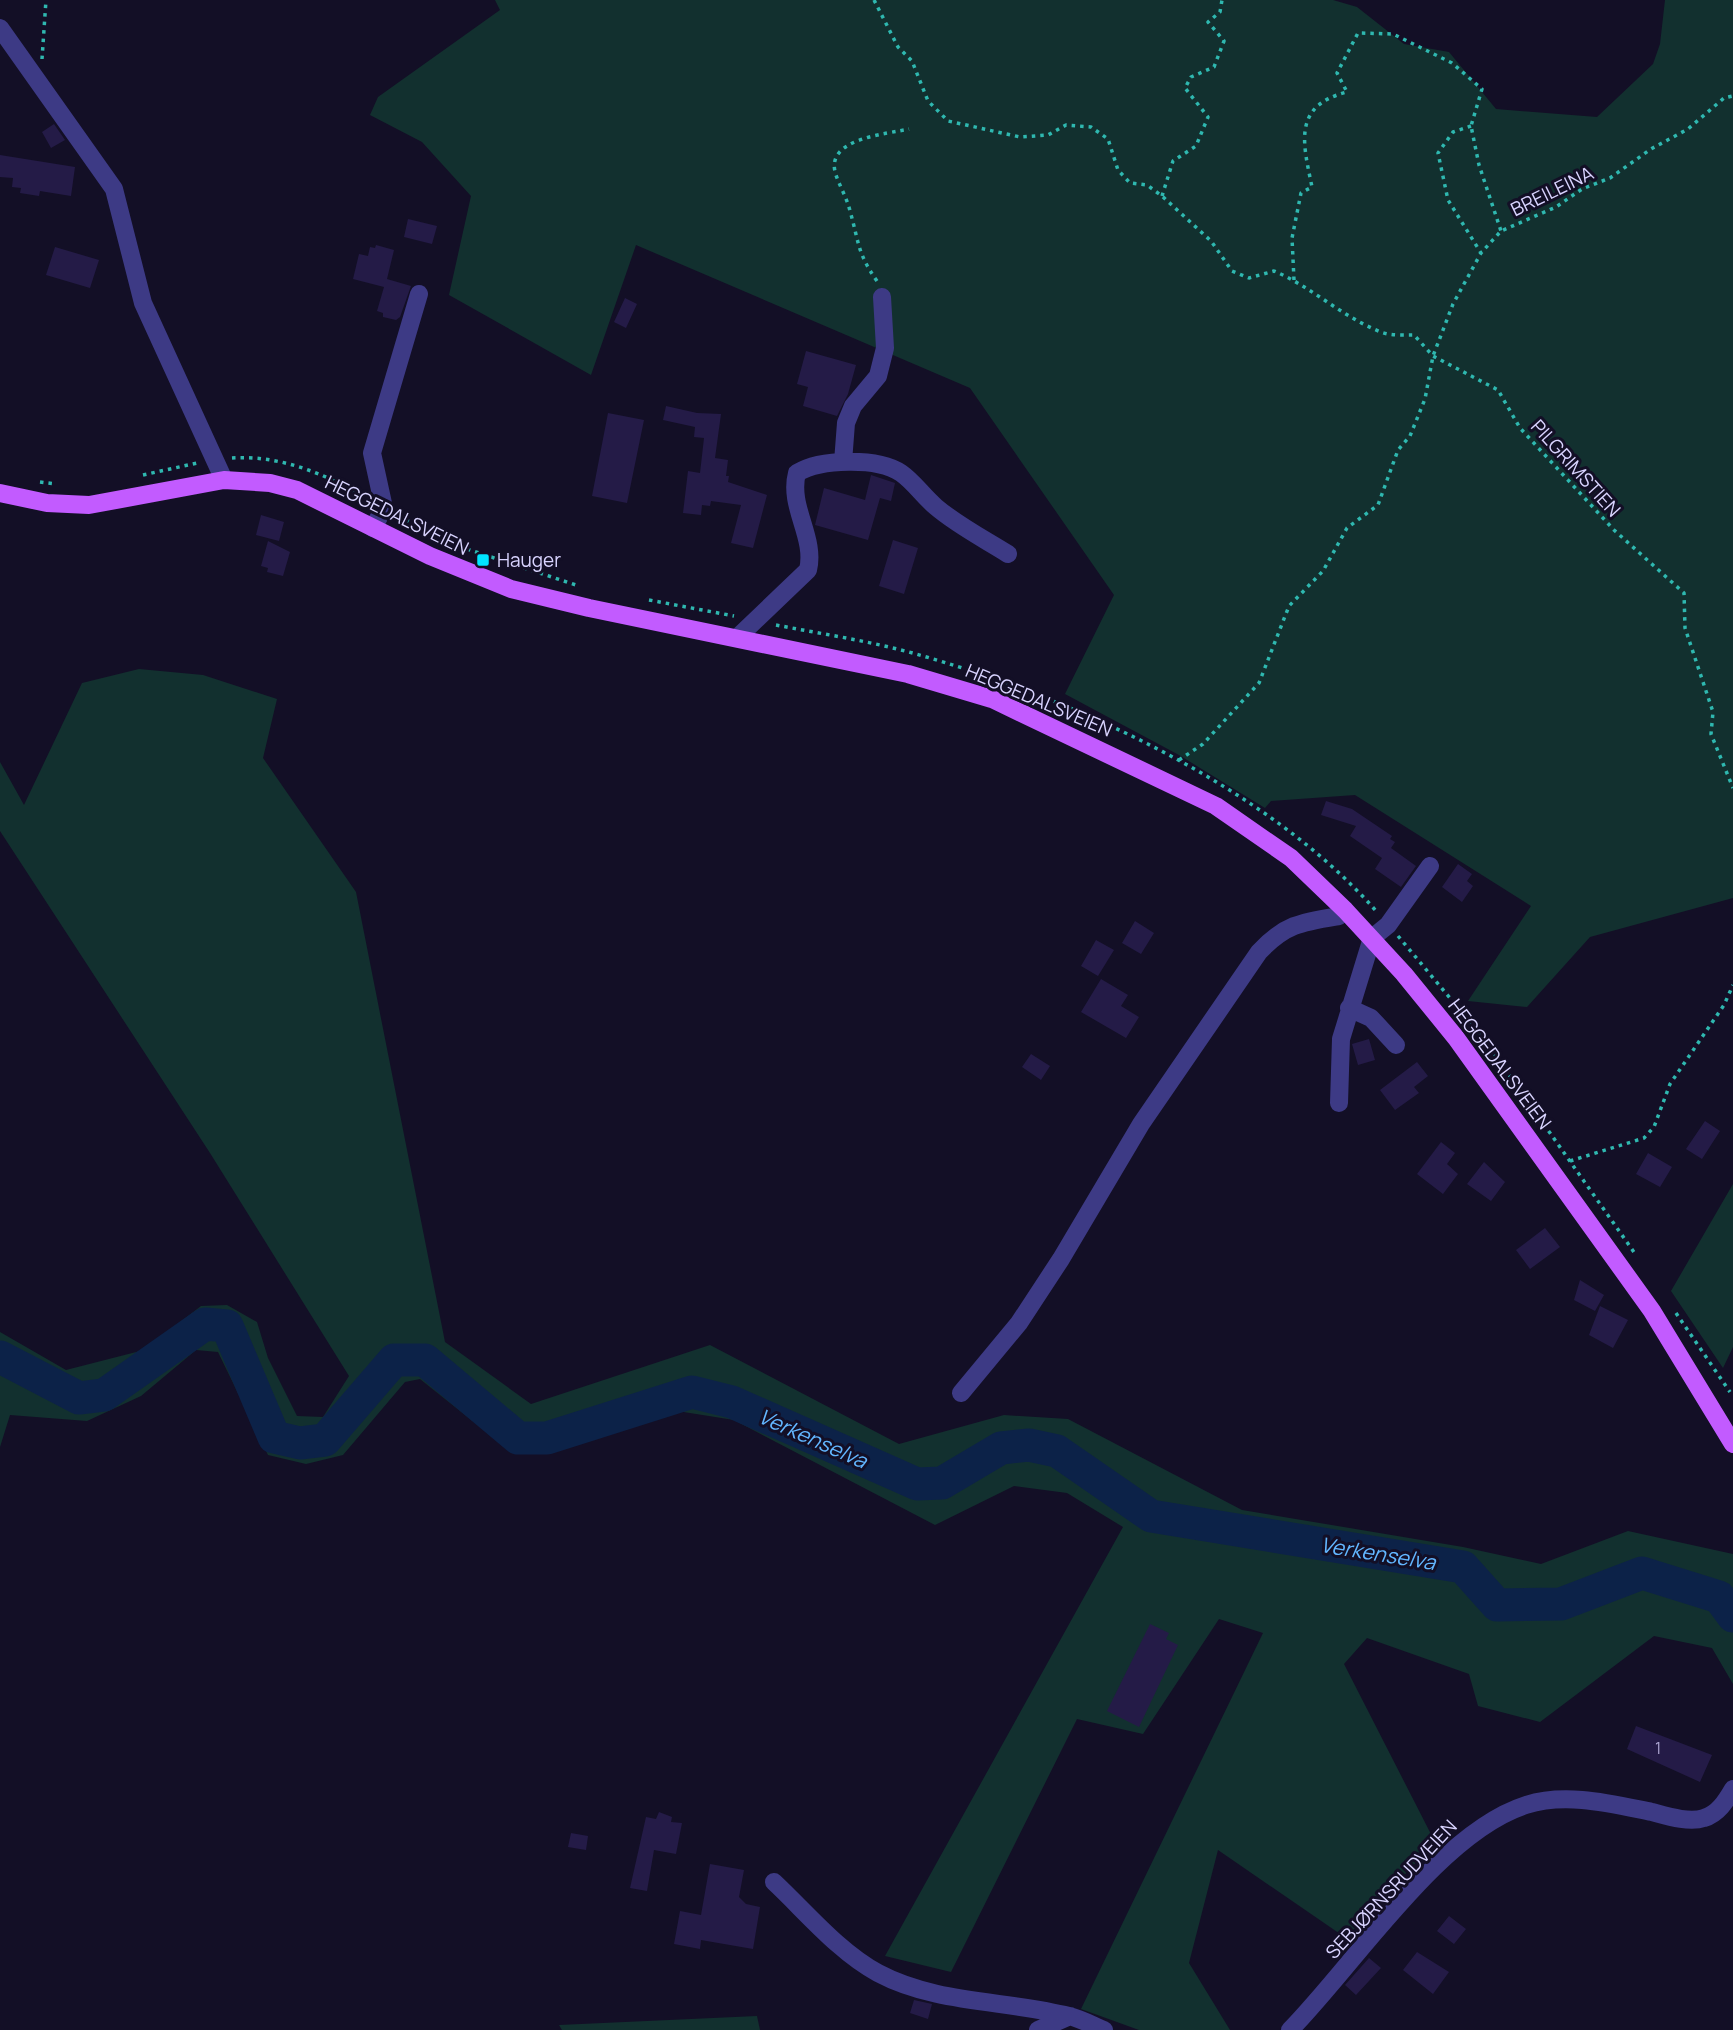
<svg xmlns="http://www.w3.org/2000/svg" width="1733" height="2030" viewBox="0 0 1733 2030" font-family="Manrope,sans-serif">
<rect width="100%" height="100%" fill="#130f26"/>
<path fill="#12302f" d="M495,0H1333L1357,7L1404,44L1449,52L1496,109L1597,117L1653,64L1660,44L1665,0H1733V898L1590,937L1527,1007L1468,1001L1531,906L1355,795L1271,801L1265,808L1179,755L1065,694L1114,595L970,388L636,245L591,375L449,295L471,196L422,142L370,115L378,97L500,10Z
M139,669L203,675L277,699L263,758L356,892L445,1342L531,1404L710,1345L899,1444L1004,1415L1068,1419L1242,1510L1463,1547L1541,1564L1628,1531L1733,1554V1684L1712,1648L1654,1636L1540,1722L1478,1706L1469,1674L1367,1638L1344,1664L1435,1842L1346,1938L1218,1850L1189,1963L1230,2030H1139L1081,2009L1263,1633L1219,1619L1143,1734L1077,1719L951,1972L885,1956L1123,1527L1067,1493L1014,1486L935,1525L734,1420L671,1410L544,1451H510L420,1379L405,1382L343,1455L306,1464L268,1455L218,1352L196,1350L141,1396L87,1421L10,1415L0,1447V1332L66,1370L144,1350L201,1306L227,1305L257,1322L268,1358L297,1416L323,1417L349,1376L210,1153L0,831V762L24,805L82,683Z
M1733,1184V1347L1723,1368L1671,1291Z
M757,2016L760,2030H562L559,2025Z"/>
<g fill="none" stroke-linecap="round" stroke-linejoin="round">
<path stroke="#0c2248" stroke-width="33" d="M0,1357L79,1398L104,1395L205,1324L227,1326L274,1437L300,1443L325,1440L394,1360H425L518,1438H547L692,1392L732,1402L917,1484L942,1483L1001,1448L1029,1445L1057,1451L1151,1516L1463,1567L1497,1605L1561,1604L1642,1573L1719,1597L1733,1616"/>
</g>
<path fill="#241b47" d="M54,124L65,140L51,148L42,132Z
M0,155L75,167L71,196L40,191L39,196L20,193L21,188L12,187L13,178L0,177Z
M408,219L437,226L432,244L404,237Z
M376,245L394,250L387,279L411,286L400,317L396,320L383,317V313L377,311L384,287L353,279L359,254L368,256L370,247L375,248Z
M55,247L99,260L90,288L46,275Z
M625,298L637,304L626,328L614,322Z
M806,351L856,365L848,394L837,416L803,406L808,387L797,384Z
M666,406L697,413L721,414L715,458L728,460L726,476H729L728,482L767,495L753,548L731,543L741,505L711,501L710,506L702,505L701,515L683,513L688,471L700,473L704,438L694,437L695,427L663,420Z
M608,413L644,420L627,503L592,496Z
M871,475L895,483L891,501L880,498L868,540L815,525L824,488L865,500Z
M261,515L284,522L279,541L256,535Z
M893,540L918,548L904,594L879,586Z
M268,541L290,552L283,576L267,572L268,568L261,566Z
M1326,801L1352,809L1392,836L1390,839L1395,842L1391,848L1416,866L1401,887L1375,869L1382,858L1350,836L1356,826L1321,815Z
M1458,864L1472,874L1467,881L1473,886L1462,902L1442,887Z
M1135,921L1154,933L1141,954L1122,943Z
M1096,940L1114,950L1098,976L1081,966Z
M1101,979L1128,995L1121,1006L1139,1017L1126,1038L1081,1012Z
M1369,1039L1375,1060L1358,1065L1352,1044Z
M1031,1054L1050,1066L1041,1080L1022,1067Z
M1417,1062L1428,1076L1414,1087L1419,1093L1395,1110L1380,1090Z
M1705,1121L1720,1131L1702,1159L1686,1149Z
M1441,1142L1455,1153L1447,1164L1458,1174L1443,1194L1417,1174Z
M1648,1153L1672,1167L1660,1187L1636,1174Z
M1484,1162L1505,1182L1491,1201L1467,1184Z
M1545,1228L1560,1247L1530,1269L1516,1250Z
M1580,1280L1604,1295L1595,1311L1574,1300Z
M1600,1306L1628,1320L1613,1348L1589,1335Z
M1150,1624L1169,1633L1166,1639L1178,1645L1139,1727L1107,1711Z
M1636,1726L1712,1755L1700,1782L1627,1749Z
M659,1812L672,1817L671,1822L682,1823L676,1854L654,1850L647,1891L630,1888L646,1817L656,1819Z
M571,1833L588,1836L586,1850L568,1847Z
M710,1864L744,1870L739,1897L746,1904L760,1907L753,1949L701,1940L700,1949L674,1944L680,1911L701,1915Z
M1449,1916L1466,1929L1454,1944L1437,1931Z
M1417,1952L1449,1972L1433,1994L1403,1970Z
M1369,1958L1381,1968L1356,1995L1345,1985Z
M914,2000L932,2004L928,2019L910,2013Z"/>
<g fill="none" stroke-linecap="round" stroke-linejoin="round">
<path stroke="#2fb8b0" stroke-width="3.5" stroke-dasharray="3.5 5" stroke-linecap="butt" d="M874,0L898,47L912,61L928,101L948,121L1020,137L1048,135L1066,125L1091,127L1108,139L1118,170L1130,183L1147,185L1162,196L1211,241L1232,271L1249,278L1274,271C1312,287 1342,317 1381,332C1391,336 1404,335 1414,335L1433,356L1498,390L1520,428L1614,530L1684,593L1685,628L1713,712L1711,734L1733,788
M42,59L46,0
M1471,126L1453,132L1438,153L1448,200L1481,253
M1162,196L1173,161L1196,146L1208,117L1185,88L1191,77L1214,67L1224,41L1208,22L1220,12L1222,0
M1294,280L1292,238L1301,193L1312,187C1303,143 1292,106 1347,92L1337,73L1358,33L1393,34L1452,63L1482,89L1471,126L1479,165L1501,231
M877,281C857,253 859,242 850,211C847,198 840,187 836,175C823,138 888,134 909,129
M232,458C279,455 324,473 364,497
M143,475L197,463
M40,482L56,484
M398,516L461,547L579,586
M649,600L734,616
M776,625C822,634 870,641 916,654C1073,698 1268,787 1377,912
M1179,760L1203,744L1259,683L1289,606L1323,571L1347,528L1378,505L1398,450L1410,436L1425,399L1433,356L1453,304L1481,253L1501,231L1556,207L1582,189L1610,178L1651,149L1688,129L1724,98L1733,96
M1398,936L1481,1035L1636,1255
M1570,1161L1644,1138L1654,1127L1670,1084L1724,1005L1733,985
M1676,1313L1730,1392"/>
<path stroke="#3d3a85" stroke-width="18" d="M0,28L114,189L143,303L224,480
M843,462L846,423L853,406L878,376L885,348L882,297
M373,528L384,508L372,453L419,294
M738,637L808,570C816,537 788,507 797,473C820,459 877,457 901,473C914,482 923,496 936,507C957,525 984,539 1008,554
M1349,1008L1371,1018L1396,1045
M1339,1103L1341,1039L1372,938L1388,925L1430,866
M961,1393L1019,1323L1061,1259L1141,1124L1259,952C1285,924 1302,922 1339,916L1345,910
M774,1882C806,1912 839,1952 878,1973C936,2004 1006,2000 1069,2016C1081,2019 1092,2025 1104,2030
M1038,2030L1070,2016
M1290,2030C1354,1965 1440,1832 1526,1805C1566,1792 1612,1804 1652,1812C1667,1816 1689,1823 1704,1818C1718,1814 1726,1801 1733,1789"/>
<path stroke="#c25bff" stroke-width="18" d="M0,493L47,503L89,505L224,480L270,483L297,490L430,556L511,589L589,608L908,674L992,699L1216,806L1291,858L1345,910L1404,974L1456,1038L1652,1311L1733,1444"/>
</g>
<rect fill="#00e5ff" stroke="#130f26" stroke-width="2.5" x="476" y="553" width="14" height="14" rx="3.5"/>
<g text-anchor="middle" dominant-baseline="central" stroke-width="6" stroke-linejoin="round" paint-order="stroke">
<g font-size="16" fill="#aca6d1">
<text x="1658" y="1748">1</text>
</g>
<g font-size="19" fill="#d9d4ff" stroke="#130f26">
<text transform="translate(1552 191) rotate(-26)">BREILEINA</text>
<text transform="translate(1576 468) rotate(48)">PILGRIMSTIEN</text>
<text transform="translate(397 515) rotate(26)">HEGGEDALSVEIEN</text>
<text transform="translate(1039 700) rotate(23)">HEGGEDALSVEIEN</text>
<text transform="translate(1500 1064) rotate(53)">HEGGEDALSVEIEN</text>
<text transform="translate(1391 1889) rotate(-47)">SEBJØRNSRUDVEIEN</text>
</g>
<g font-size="19" fill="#d9d4ff" stroke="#130f26" text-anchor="start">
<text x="497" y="560">Hauger</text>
</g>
<g font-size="21" font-style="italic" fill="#62b6ff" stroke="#130f26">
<text transform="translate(813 1438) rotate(24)">Verkenselva</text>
<text transform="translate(1378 1553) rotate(9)">Verkenselva</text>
</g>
</g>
</svg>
